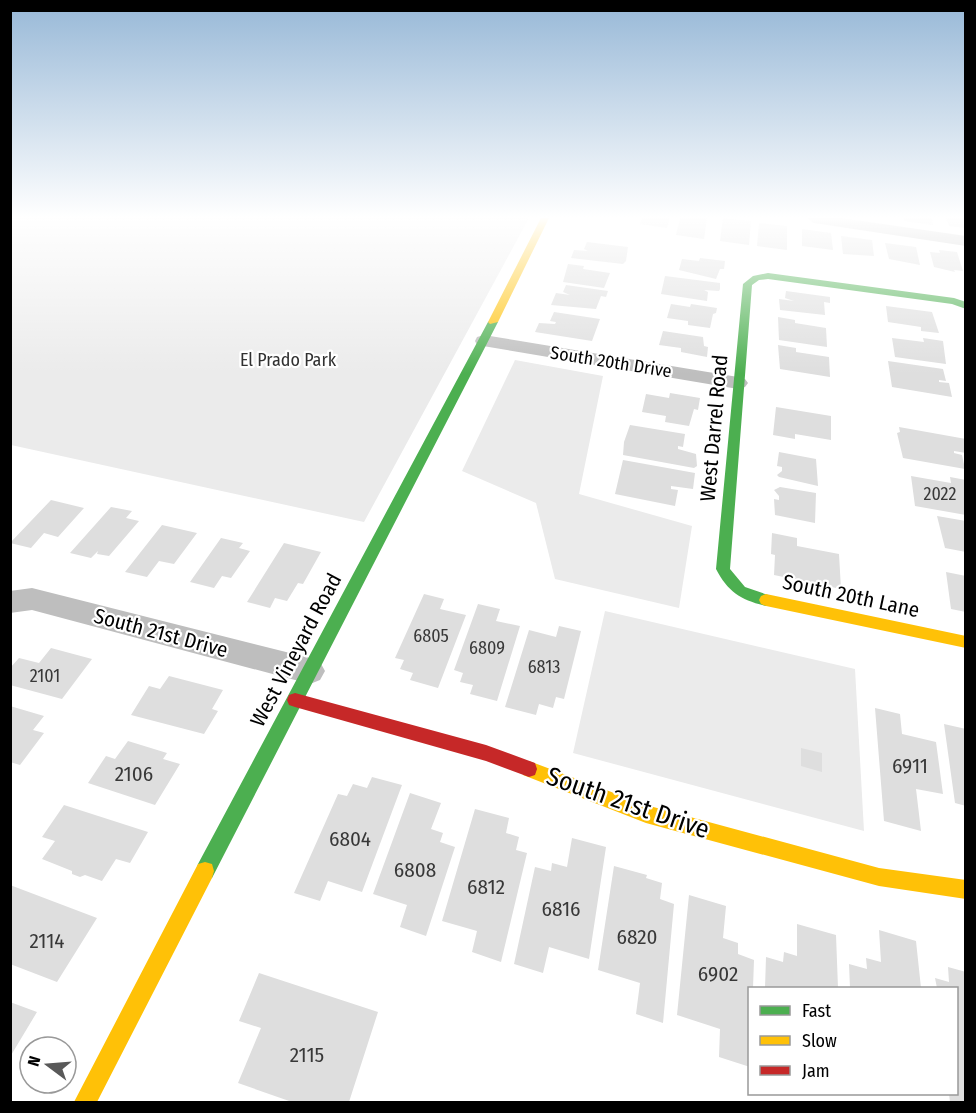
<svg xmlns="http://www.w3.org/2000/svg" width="976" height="1113" viewBox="0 0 976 1113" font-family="'Fira Sans Condensed',sans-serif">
<rect width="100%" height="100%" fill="#fff"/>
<path fill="#ebebeb" d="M11,218H529L364,522L11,445Z
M515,360L603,376L579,494L692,526L679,608L555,579L536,503L462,471Z
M605,611L855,669L864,831L573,753Z"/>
<path fill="#dedede" d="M642,218H670L667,228L640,224Z
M680,218H707L704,239L676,235Z
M723,218L751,221L749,245L720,241Z
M903,218H932L933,225L904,221Z
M946,218H966V228L949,226Z
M759,223L787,226V250L757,246Z
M802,229L831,233L833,250L802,246Z
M841,236L872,240L874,256L843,254Z
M587,242L628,247L626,261L623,264L571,258L574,250L588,251L584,249Z
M885,243L916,247L920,265L889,259Z
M939,250L957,252L963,271L954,270L955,272L934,267L930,252L940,253Z
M700,258L725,261L724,269H720L716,279L679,270L682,259L699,261Z
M568,264L584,266L583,269L610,273L604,288L563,282Z
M665,276L720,283V289L719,291L704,290L708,292L707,301L661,294Z
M566,285L608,291L606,297L601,296L596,309L551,305L556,293L570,295L563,292Z
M786,291L830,297V303L824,302L825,315L780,310L779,299L794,301L785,298Z
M671,304L690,307L691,304L717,308L716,313L713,314L710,328L688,325V321L667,318Z
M886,306L932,312L939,333L921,331V327L888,322Z
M554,312L600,319L592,341L535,332L539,323L555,324L556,322L550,321Z
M778,317L795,320V323L826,328L827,347L779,340Z
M663,331L703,337L704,346L708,347L707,357L681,352V348L659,345Z
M892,338L924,342L923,338L943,341L946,364L895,357Z
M778,345L796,348V352L829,357L830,377L780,369Z
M888,361L943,369L946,381L939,380V382L949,383L952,397L892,387Z
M670,393L700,398L698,410L694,409L689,426L665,422L666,416L642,412L646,394L669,398Z
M776,407L831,416V440L795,434V439L773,435Z
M630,425L685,434L683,447L678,446V449L696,454L697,466L694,468L623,455L624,442Z
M899,427L966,439V453L954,451V453L962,455L965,469L903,458L897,433L900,432Z
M779,452L816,459L818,486L779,477L777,475L782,471V467L777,466Z
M623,460L695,473L693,489L671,486V489L678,490L675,506L615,494Z
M911,476L951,483L950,477L966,480V515L915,506Z
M780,487L816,493L815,523L775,515L774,499L779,500V496L774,490Z
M51,500L84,508L58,537L44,533L31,548L10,543Z
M111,507L132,511L126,518L139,521L109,556L97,554L98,551L91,558L70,553Z
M937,516L966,521V552L945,548Z
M162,525L197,533L174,564L159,561L147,577L125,572Z
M772,533L797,538V546L839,554L841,589L774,575L775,555L771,554Z
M221,538L243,543L239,548L250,551L231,578L222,576L214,588L190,582Z
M284,543L321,552L303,584L298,583L287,601L275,598L270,608L247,602Z
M946,572L966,576V612L951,609Z
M424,594L444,599L440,609L466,615L438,688L410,680L413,673L400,669L404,660L395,658Z
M478,604L500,609L496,621L520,626L497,701L470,694L473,685L460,682L463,673L454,670Z
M559,626L581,631L564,699L556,697L553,708L539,704L536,715L505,707L529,630L556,637Z
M51,648L92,659L62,699L10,685V668L19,658L39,663Z
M169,676L223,690L212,709L218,711L204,734L131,715L149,686L160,689Z
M10,706L44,716L33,730L44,733L20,765L10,762Z
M875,708L900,714L902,734L936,742L943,794L916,789L921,831L884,821Z
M944,724L966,729V806L955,803Z
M128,741L167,753L163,759L180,764L155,805L88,783L106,756L115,759Z
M801,748L822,753V772L801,766Z
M372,777L402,785L362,892L328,881L320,901L294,893L338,794L347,796L353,784L367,788Z
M410,793L441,803L431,829L443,833L440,842L455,847L426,936L400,927L407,905L373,894Z
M64,805L148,832L130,863L116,859L102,881L85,875L80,877L72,874V871L42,859L55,841L42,837Z
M475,809L509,818L506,833L519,837L516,850L527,853L501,962L472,952L477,931L442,921Z
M572,838L606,847L589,959L549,947L543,973L514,964L535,867L551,871L552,863L567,867Z
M614,866L647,875L646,878L662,883L660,899L674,904L663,1023L636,1014L640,983L598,970Z
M10,885L97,918L57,982L10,964Z
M689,895L726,906L723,938L738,943V954L754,960L753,988H750V1067L719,1057L720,1029L677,1015Z
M797,924L836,935L838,988H765L766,957L783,962L784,952L797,956Z
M879,930L916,941L921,988H850L849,964L867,969L866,958L881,962Z
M948,967L966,972V1102H950L949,1094H956V988H937L935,978L949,982Z
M259,973L378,1012L349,1102H292L238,1083L261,1028L239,1021Z
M10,1002L37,1012L10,1057Z"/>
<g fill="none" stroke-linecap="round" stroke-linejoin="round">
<path fill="#bebebe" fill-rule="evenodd" d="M807,218H841L966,236V246L814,223Z
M484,335L738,377L745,379L748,383L745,387L738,389L477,345L475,341L477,337Z
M32,588L310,658L320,662L325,671L320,680L310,684L32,610L10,613V591Z"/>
<path fill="#4caf50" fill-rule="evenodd" d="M768,273L954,298L966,302V309L952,304L768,279L759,280L752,285L730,569L745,587L771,596L773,600L771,604L766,606C741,600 728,592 716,569L743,284L753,276Z
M493,319L498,322L212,878L205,880L198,878L196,871L198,864L488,322Z"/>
<path fill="#ffc107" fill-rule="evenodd" d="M541,218H549L498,322L490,324L488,322Z
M766,594L966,636V648L766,606L761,604L759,600L761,596Z
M529,761L646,805L879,868L966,880V899L879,886L646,823L523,775L521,769L523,763Z
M205,862L212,864L214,871L212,878L97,1102H74L198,864Z"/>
<path fill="#c62828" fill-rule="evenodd" d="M295,693L486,745L535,763L537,769L535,775L529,777L486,761L295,707L289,705L287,700L289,695Z"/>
</g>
<linearGradient id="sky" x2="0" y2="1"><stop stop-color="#97b8d7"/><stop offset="0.58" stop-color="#fff"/><stop offset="1" stop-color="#fff" stop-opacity="0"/></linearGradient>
<rect width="976" height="374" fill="url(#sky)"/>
<g text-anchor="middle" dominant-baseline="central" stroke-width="4.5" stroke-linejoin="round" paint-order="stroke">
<g font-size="18" fill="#313131" stroke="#fff">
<text x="288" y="360">El Prado Park</text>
</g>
<g font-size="18" fill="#000" stroke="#fff">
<text transform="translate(611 362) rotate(9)">South 20th Drive</text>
</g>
<g font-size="18" fill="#383838">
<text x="940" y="494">2022</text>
<text x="431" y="636">6805</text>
<text x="487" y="648">6809</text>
<text x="544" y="667">6813</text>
<text x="45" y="676">2101</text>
</g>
<g font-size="21" fill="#000" stroke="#fff">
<text transform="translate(714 428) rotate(-85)">West Darrel Road</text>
<text transform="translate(851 596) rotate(12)">South 20th Lane</text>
<text transform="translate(161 633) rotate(15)">South 21st Drive</text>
<text transform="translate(296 650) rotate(-62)">West Vineyard Road</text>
</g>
<g font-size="21" fill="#383838">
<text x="910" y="766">6911</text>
<text x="134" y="774">2106</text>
<text x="350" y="839">6804</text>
<text x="415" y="870">6808</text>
<text x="486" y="887">6812</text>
<text x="561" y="909">6816</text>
<text x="637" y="937">6820</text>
<text x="47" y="941">2114</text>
<text x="718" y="974">6902</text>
<text x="307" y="1055">2115</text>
</g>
<g font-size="26" fill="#000" stroke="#fff">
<text transform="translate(628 803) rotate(19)">South 21st Drive</text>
</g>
</g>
<rect width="976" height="1113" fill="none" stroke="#000000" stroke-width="24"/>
<rect x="748" y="987" width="210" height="108" fill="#ffffff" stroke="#999999" stroke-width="1.5"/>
<rect x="760" y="1006" width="30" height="9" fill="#4caf50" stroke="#999999" stroke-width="1.5"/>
<text x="802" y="1017" font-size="18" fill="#000000">Fast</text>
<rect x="760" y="1036" width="30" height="9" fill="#ffc107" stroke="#999999" stroke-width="1.5"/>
<text x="802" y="1047" font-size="18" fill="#000000">Slow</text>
<rect x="760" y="1066" width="30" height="9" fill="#c62828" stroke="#999999" stroke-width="1.5"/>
<text x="802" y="1077" font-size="18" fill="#000000">Jam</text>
<g transform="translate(48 1065) rotate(286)"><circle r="28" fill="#ffffff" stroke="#999999" stroke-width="1.5"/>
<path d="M0-4.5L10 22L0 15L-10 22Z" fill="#595959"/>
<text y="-9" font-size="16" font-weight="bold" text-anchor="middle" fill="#000000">N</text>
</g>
</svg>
